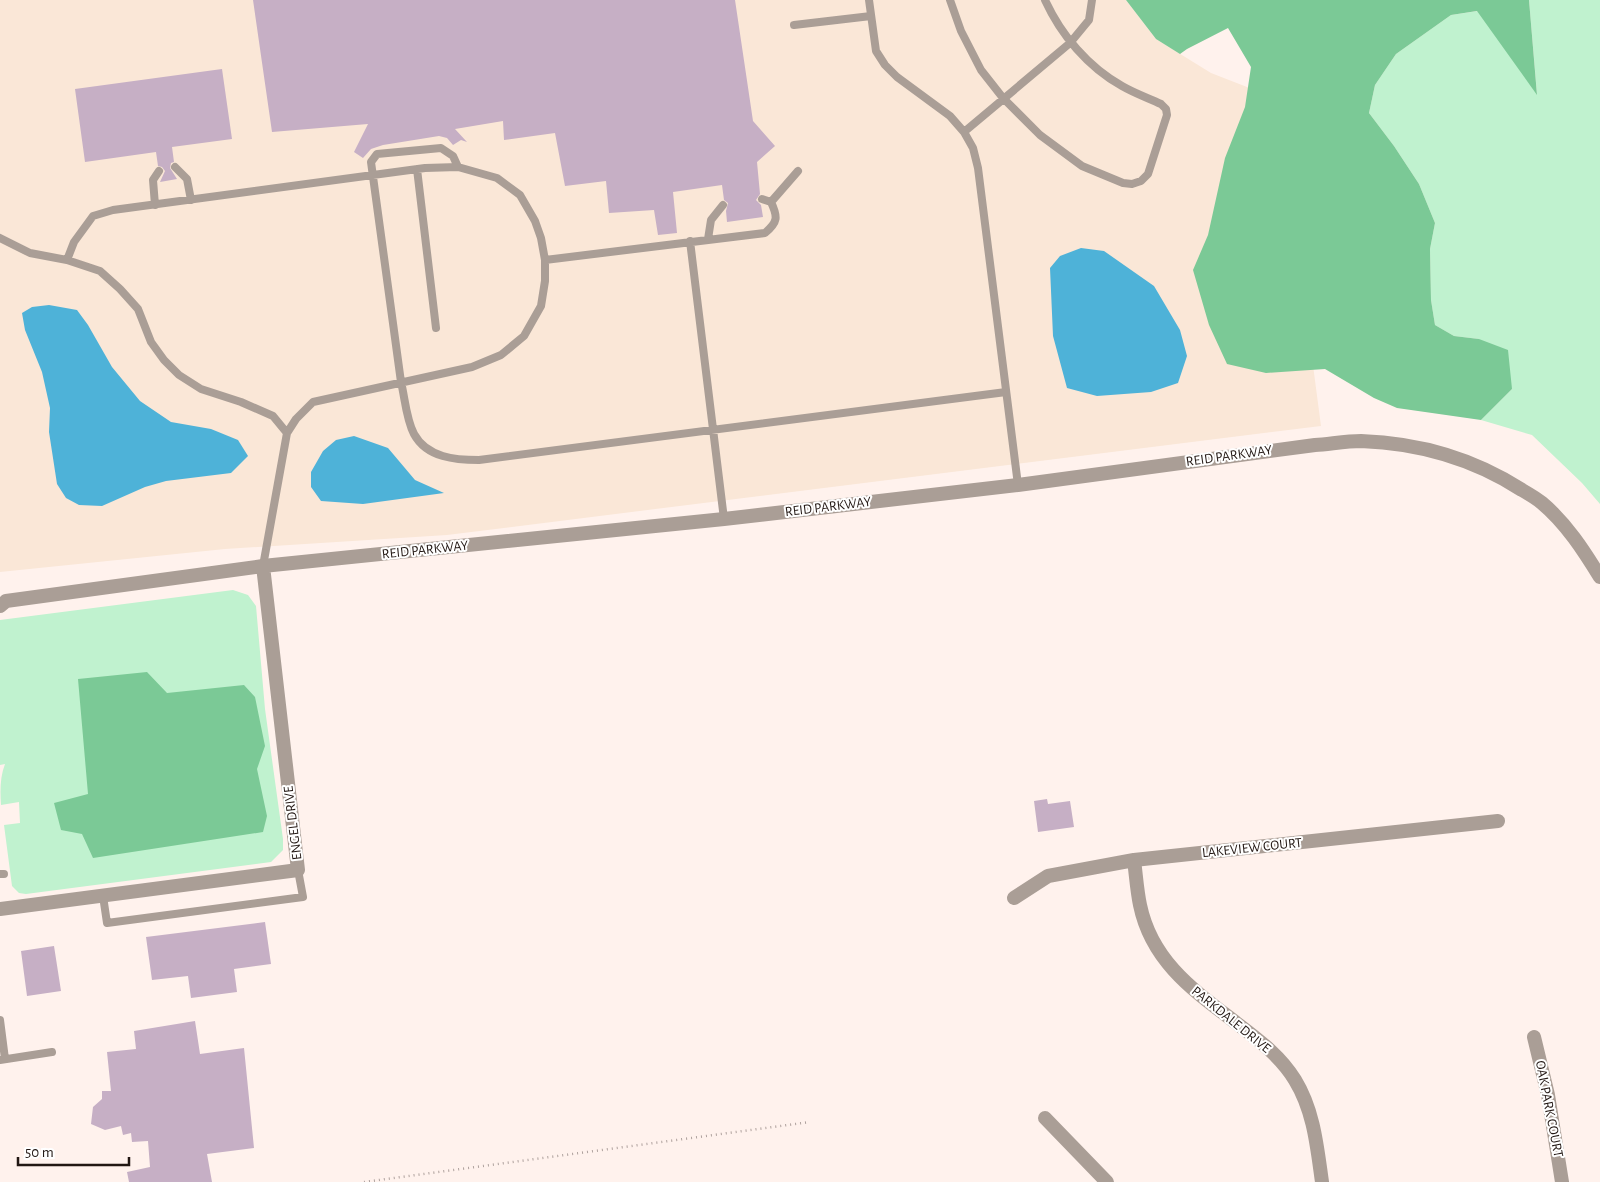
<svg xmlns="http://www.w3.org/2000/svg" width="1600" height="1182" viewBox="0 0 1600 1182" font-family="'Alegreya Sans',sans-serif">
<rect width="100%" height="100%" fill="#fff2ed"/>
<path fill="#fae7d7" d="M0,0H1126L1156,39L1211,73L1278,99L1321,426L447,535L225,549L0,572Z"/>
<path fill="#c0f2cf" d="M1529,0H1600V504L1582,483L1532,435L1481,420L1512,389L1479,339L1454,336L1435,325L1431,300L1430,249L1435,223L1419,184L1394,146L1369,113L1375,85L1396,54L1451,15L1478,11L1537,94Z
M233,590L248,595L256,606L265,709L283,839V850L271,862L26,894L19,893L12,886L4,825L20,823L19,802L1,805C0,791 0,777 5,764L0,765V620Z"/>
<path fill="#7bc996" d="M1126,0H1529L1537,95L1477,11L1451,15L1396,54L1375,85L1369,113L1394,146L1419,184L1435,223L1430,249L1431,300L1435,325L1454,336L1479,339L1508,350L1512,389L1481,420L1397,408L1374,398L1325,369L1266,373L1227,364L1209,325L1193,270L1208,235L1225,158L1245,107L1251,67L1228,28L1187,49L1180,54L1156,39Z
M147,672L167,693L244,685L255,697L265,746L257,769L267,816L263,832L93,858L82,834L61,830L54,803L88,794L78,679Z"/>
<path fill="#4eb2d8" d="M1081,248L1104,251L1154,286L1180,330L1187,356L1178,383L1151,392L1097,396L1067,388L1053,336L1050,268L1060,256Z
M49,305L77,310L88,325L112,367L140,401L171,422L211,429L238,440L248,456L231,473L166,481L145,487L102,506L79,505L66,498L57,484L49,432L50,408L42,372L25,330L22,313L32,307Z
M354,436L388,448L415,480L444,493L363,504L321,501L311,487V472L323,451L336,440Z"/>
<path fill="#c6afc5" d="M253,0H735L753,121L775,146L757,162L760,194L756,200L761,205L763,217L727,222L726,211L728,203L724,200L722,185L673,192L677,233L658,235L654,210L609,213L606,181L565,186L555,133L504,140L503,121L455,129L467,142L461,140L453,145L447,138L439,136L383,145L371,149L363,158L354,152L368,124L272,132Z
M222,69L232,139L172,147L174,162L171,163L170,168L177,179L160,182L165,171L162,167L158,166L156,152L85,162L75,89Z
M1047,799L1048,804L1070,801L1074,827L1038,832L1034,801Z
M265,922L271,964L234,969L237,992L191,998L188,976L152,980L146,937Z
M54,946L61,991L27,996L21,951Z
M195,1021L200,1054L244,1048L254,1148L207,1154L212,1182H129L127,1172L150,1167L148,1141L132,1142L131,1133L123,1135L121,1126L105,1130L91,1124L93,1107L102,1099V1091H111L107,1052L136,1049L134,1031Z"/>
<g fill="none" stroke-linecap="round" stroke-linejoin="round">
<path stroke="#aea19d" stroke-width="2.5" stroke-dasharray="1 4" stroke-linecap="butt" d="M364,1182L810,1122"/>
<path stroke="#aa9e96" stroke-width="8" d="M869,0L876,51L885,65L897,77L950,116L964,132L973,148L978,168L1018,485
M950,0L961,31L981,70L1003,98L1040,135L1082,166L1123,183L1132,184L1141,181L1148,174L1167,115L1166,109L1161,104C1148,98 1134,93 1122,86C1088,67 1061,35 1045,0
M794,25L871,16
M964,132L1070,43L1089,20L1092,0
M175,167L187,179L191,200
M458,167L453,156L441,148L377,154L371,162L401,382C405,398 406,419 414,434C427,458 456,460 479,460L1006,392
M417,169L436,328
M771,202L798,171
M155,205L153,180L159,171
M0,238L30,253L67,260L100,271L120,289L138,309L151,342L164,360L179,375L201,389L241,402L273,416L287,433
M708,239L711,220L723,205
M690,241L724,519
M67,260L74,242L93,216L113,210L425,168L458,167L497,178L520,195L535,221L541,238L545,260V281L541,306L524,336L501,355L472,367L313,402L296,419L287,433L263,566
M545,260L765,233C778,222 778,217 771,202L762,199
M0,874H4
M103,896L107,923L303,897L298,870
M0,1020L5,1059
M0,1060L52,1052"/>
<path stroke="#aa9e96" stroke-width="14" d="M0,606L6,601L263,566L724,519L1018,485L1315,445C1330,444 1346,441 1361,441C1419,443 1474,459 1522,490C1529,494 1536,498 1542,503C1566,523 1584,551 1600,577
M1134,860C1136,875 1137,891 1140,905C1152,963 1196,992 1239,1025C1260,1041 1281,1057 1295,1080C1314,1111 1317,1147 1322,1182
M1014,898L1048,876L1134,860L1498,821
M0,909L298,870L263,566
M1534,1037L1548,1095L1562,1182
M1045,1118L1107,1182"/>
</g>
<g text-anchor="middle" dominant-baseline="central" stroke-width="4" stroke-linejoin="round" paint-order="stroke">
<g font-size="14" fill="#221713" stroke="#fff">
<text transform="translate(1229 456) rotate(-8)">REID PARKWAY</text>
<text transform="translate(828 507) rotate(-7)">REID PARKWAY</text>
<text transform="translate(425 550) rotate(-6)">REID PARKWAY</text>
<text transform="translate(293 823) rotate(-97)">ENGEL DRIVE</text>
<text transform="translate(1252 848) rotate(-6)">LAKEVIEW COURT</text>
<text transform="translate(1231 1020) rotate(39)">PARKDALE DRIVE</text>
<text transform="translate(1549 1109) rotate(79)">OAK PARK COURT</text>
</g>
</g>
<path d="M18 1157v8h111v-8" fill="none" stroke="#221713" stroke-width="2.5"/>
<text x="25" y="1157" font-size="15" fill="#221713" stroke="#ffffff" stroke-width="4" paint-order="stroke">50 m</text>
</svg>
